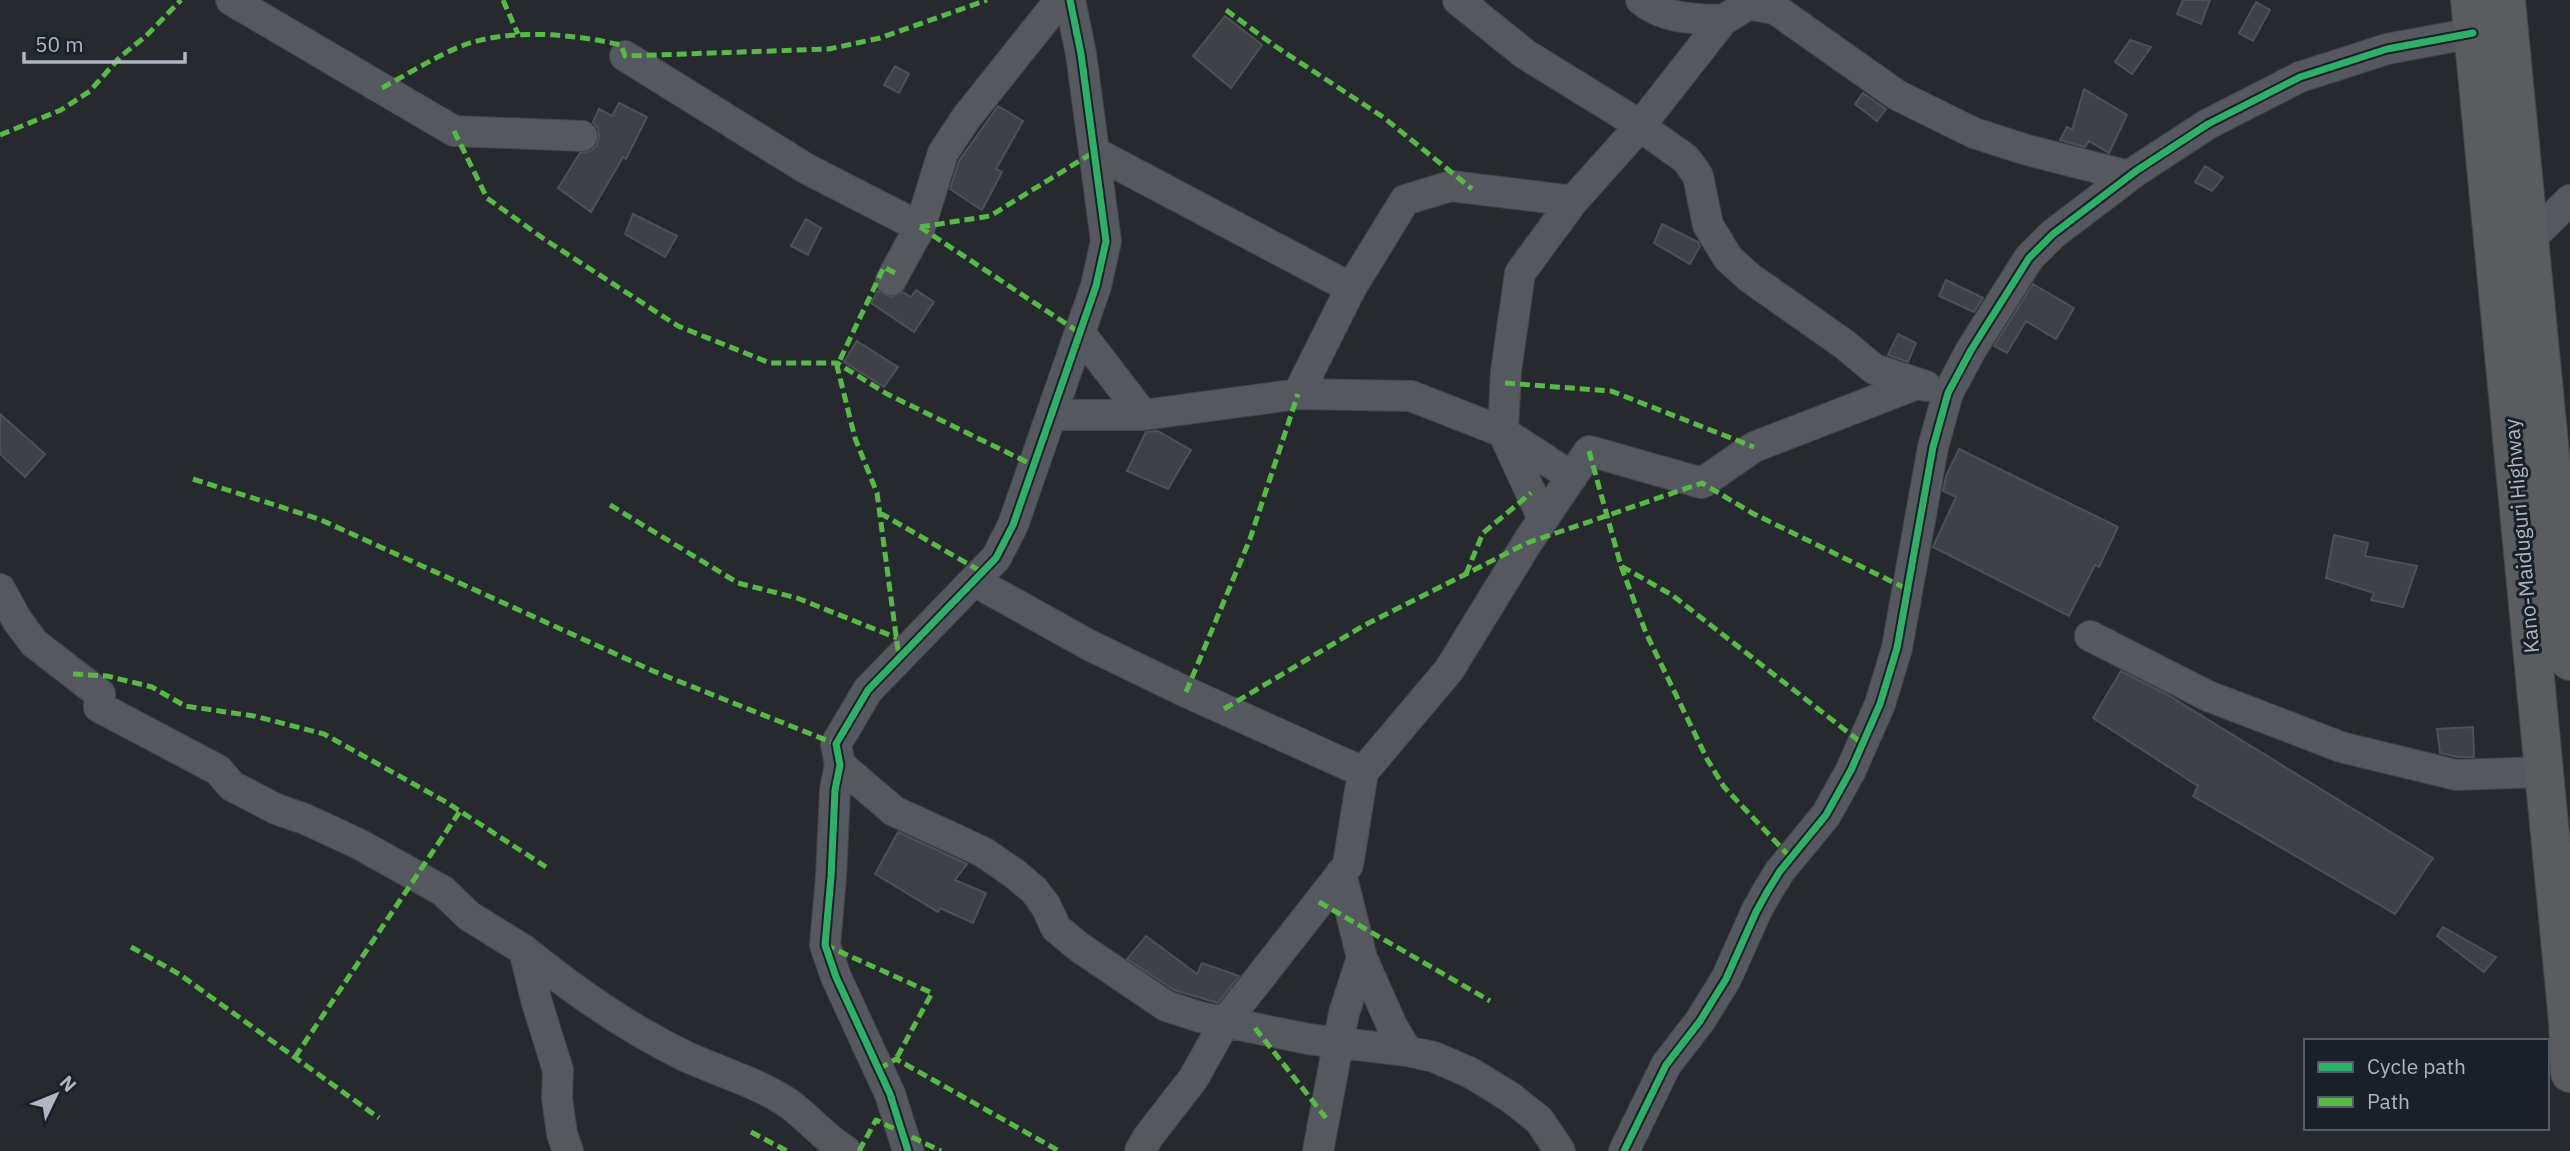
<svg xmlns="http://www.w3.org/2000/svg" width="2570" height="1151" viewBox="0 0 2570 1151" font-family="'IBM Plex Sans',sans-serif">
<rect width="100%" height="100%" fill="#262a2f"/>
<path fill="#3e4146" stroke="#4d5157" stroke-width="2" d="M2183,0H2210L2201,24L2177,14Z
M2256,2L2270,10L2253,41L2239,33Z
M1225,16L1262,45L1231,88L1193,56Z
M2130,40L2151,47L2132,74L2115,62Z
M895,66L909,74L899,93L884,85Z
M2084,89L2127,115L2109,153L2089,141L2085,147L2060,140L2067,127L2072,130Z
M1863,93L1886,109L1877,121L1855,104Z
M619,103L647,117L626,159L623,157L591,212L558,188L580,153L591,151L597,145L599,136L598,128L593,122L599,109L612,116Z
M998,106L1023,121L996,169L1002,172L982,210L950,189L959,161Z
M2205,166L2223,177L2212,191L2195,182Z
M633,214L677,236L665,257L625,234Z
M806,219L821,228L808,255L791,246Z
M1662,224L1698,242L1700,246L1690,264L1654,243Z
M1946,280L1983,298L1974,312L1939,296Z
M2033,284L2074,308L2056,339L2026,321L2007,353L1994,346Z
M916,290L934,302L914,332L871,303L878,291L891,297L903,292L911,297Z
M1898,334L1916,343L1908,362L1888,355Z
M857,341L898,367L884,387L844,362Z
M0,414L45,454L25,477L0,454Z
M1158,431L1191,450L1168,489L1127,471L1146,432Z
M1959,449L2118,527L2099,567L2095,565L2069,616L1933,547L1956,497L1943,491L1946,476Z
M2334,535L2368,543L2365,556L2417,566L2403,607L2371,600L2374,593L2326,578Z
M2121,671L2168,695L2433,858L2395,914L2193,796L2198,786L2093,718Z
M2473,727L2474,757H2458L2440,753L2437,729Z
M898,832L967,864L955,880L986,893L973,923L940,908L938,912L875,874Z
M2443,927L2496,957L2484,972L2437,936Z
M1146,936L1197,974L1202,963L1239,976L1218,1003L1174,990L1127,959Z"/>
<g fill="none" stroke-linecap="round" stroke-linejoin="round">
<defs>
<path id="minor" d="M231,0L454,131L582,136
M1458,0L1525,54L1627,117L1686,159L1698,176L1708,225L1728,258L1750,278L1844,344L1874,369L1926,386
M1641,0C1664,19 1694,19 1723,20
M1746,4L1775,9L1897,95L1974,133L2027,150L2129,176
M625,56L807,169L920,227
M1094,152L1351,288L1298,394
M2529,240L2570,200
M891,280L920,227L943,153L966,118L1060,0
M1351,288L1405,200L1451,186L1573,201L1640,126L1723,20L1741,9L1750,0
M1052,415H1143L1080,333
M1143,415L1298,394L1411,396L1503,432L1572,477
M1543,519L1503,432L1506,371L1520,273L1573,201
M974,581L1089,645L1186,692L1363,772
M0,589L17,620L34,643L100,694L99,707L218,770L232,786L276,809L305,819L359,844L443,891L469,916L524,950L537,1003L558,1070L557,1098L562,1134L568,1151
M2090,636L2208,696L2341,747L2456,775L2543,772
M840,765L894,811L983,852L1015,874L1034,890L1046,906L1056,928L1079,947L1166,1006L1200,1017L1308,1039L1407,1051L1434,1057L1471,1073L1510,1097L1539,1120L1560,1151
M524,950C573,990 627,1028 685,1056C719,1072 757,1082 788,1103C809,1118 824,1138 846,1151
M1362,958L1392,1026L1407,1051
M908,1151L890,1094L836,977L825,945L831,877L835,790L840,765L836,744L868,690L996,558L1013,525L1096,286L1106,241L1081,54L1070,0
M1140,1151L1148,1137L1193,1079L1225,1022L1348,865L1363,772L1449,670L1527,543L1589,451L1702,483L1754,447L1917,384
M1318,1151L1344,1013L1362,958L1341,873
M1624,1151L1666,1065L1700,1021L1726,979L1756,912L1767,892L1780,871L1826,815L1851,770L1880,704L1897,648L1933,447L1948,393L1971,350L2029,258L2053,234L2136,171L2208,124L2300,77L2387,49L2473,33"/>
<path id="highway" d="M2470,0L2568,1022L2570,1073
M2506,0L2570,661"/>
</defs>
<use href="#minor" stroke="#43464a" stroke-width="32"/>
<use href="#highway" stroke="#42464b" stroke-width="40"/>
<use href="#minor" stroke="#55585e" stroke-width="30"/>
<use href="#highway" stroke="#5a5c5f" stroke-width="38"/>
<path stroke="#58b947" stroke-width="5" stroke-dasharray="10 5" stroke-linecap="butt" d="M503,0L518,34
M1226,10L1275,46L1383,117L1472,189
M382,88C408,74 436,56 464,45C511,28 573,34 621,45L625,56L829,49L880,38L987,0
M454,131L487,198L544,239L678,326L770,363H837L887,394L1035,466
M0,135L61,110L90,91L121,56L146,36L181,0
M920,227L990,216L1094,152
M920,227L1080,333
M895,273L884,267L837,366L855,438L877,493L899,658
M1505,383L1611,391L1754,447
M1589,451L1621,566L1672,595L1863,744
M193,479L319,519L653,671L836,744
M610,505L738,583L797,598L897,638
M880,513L982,572
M1621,566L1646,633L1707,759L1724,787L1791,858
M1466,574L1483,533L1531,493
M73,674L107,676L152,687L185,706L254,716L324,734L446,802L546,867
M1186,692L1250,539L1298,394
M1224,709L1363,626L1527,543L1702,483L1752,513L1907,589
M1319,902L1490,1001
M825,945L932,993L896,1059
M131,947L179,974L379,1118
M1255,1028L1326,1118
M295,1057L460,811
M879,1069L896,1059L1059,1151
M751,1132L787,1151
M859,1151L876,1120L941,1151"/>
<defs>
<path id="cycleway" d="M908,1151L890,1094L836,977L825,945L831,877L835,790L840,765L836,744L868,690L996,558L1013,525L1096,286L1106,241L1081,54L1070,0
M1624,1151L1666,1065L1700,1021L1726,979L1756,912L1767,892L1780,871L1826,815L1851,770L1880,704L1897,648L1933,447L1948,393L1971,350L2029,258L2053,234L2136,171L2208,124L2300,77L2387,49L2473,33"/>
</defs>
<use href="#cycleway" stroke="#1a2028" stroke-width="11"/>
<use href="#cycleway" stroke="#2db169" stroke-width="7"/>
</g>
<g text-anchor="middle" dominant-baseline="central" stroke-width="6" stroke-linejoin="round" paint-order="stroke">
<g font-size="21" fill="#afb6c1" stroke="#1a2028">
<text transform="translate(2521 536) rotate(-95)">Kano-Maiduguri Highway</text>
</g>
</g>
<rect x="2304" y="1039" width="245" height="91" fill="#1a2028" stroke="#565c65" stroke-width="2"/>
<rect x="2318" y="1062" width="35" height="10" fill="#2db169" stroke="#565c65" stroke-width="2"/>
<text x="2367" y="1074" font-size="21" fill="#afb6c1">Cycle path</text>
<rect x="2318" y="1097" width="35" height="10" fill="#58b947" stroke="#565c65" stroke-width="2"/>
<text x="2367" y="1109" font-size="21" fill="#afb6c1">Path</text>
<g transform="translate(56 1095) rotate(47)" stroke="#1a2028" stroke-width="5" paint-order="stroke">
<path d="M0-5L12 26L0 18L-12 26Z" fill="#afb6c1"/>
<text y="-10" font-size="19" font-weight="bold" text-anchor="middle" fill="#afb6c1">N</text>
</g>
<path d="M24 52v10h161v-10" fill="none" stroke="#afb6c1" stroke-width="3.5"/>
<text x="35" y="52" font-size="21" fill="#afb6c1" stroke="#1a2028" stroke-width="5" paint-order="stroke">50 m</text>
</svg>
